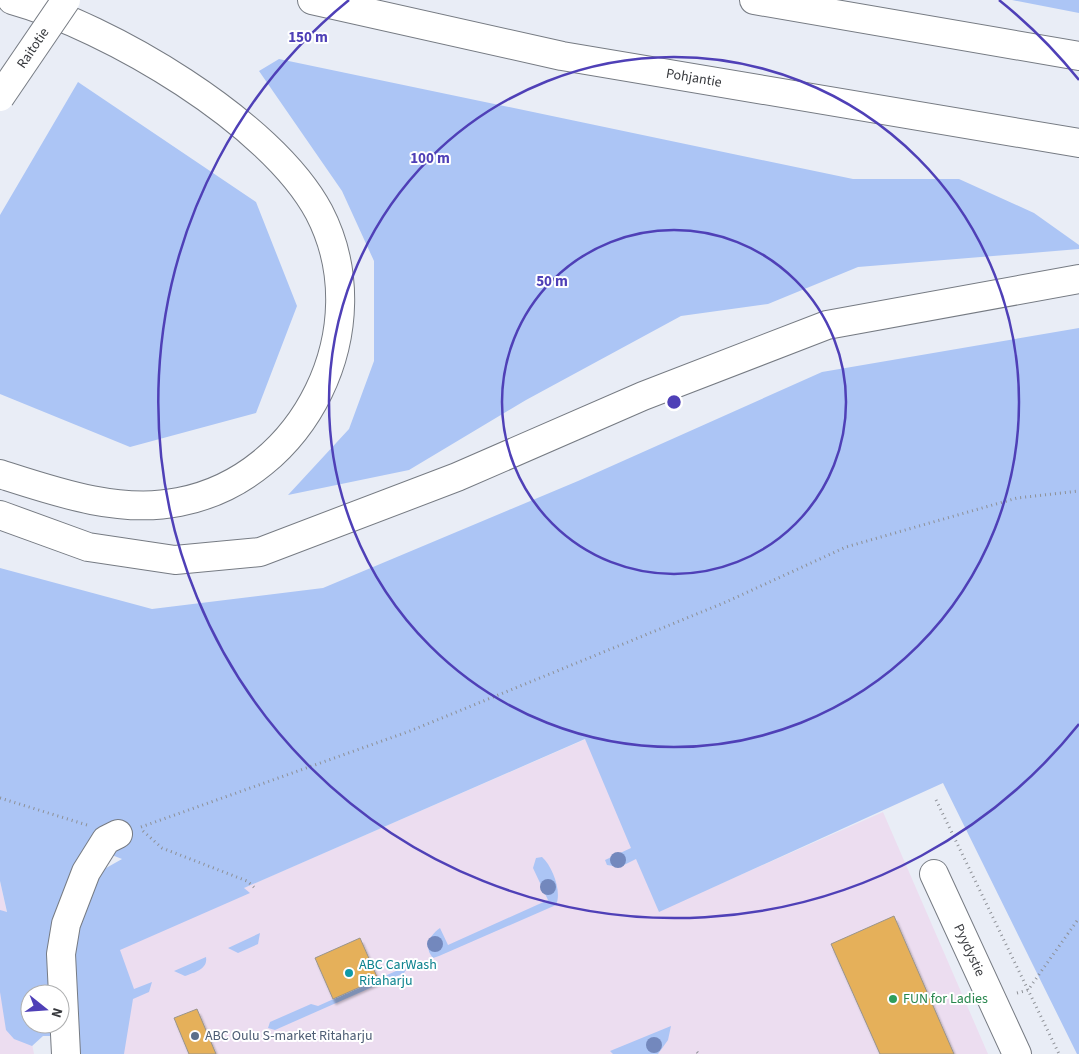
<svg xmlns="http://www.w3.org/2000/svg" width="1079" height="1054" viewBox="0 0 1079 1054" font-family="'Source Sans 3',sans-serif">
<defs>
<filter id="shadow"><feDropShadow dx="3" dy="5.5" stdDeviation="1" flood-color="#0004"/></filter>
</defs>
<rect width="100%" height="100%" fill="#e9edf6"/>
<path fill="#ecddf0" d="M586,739L659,911L883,812L988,1054H104L85,957Z
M0,881L7,913L34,1054H0Z"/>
<path fill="#acc5f5" d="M1012,0H1079V13Z
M279,59L853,179H959L1034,213L1079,245V249L858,267L768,304L681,316L526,400L409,470L288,495L349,429L374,361V261L342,191L259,71Z
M78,82L256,202L297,306L256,413L130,447L0,394V215Z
M1079,328V1054H1077L943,783L659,912L636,859L620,867L607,865L605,860L631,848L585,739L244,888L250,893L120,950L134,989L152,982L149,992L133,999L124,1054H73L68,955L99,872L122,859L89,846L54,994H30V1024H53L55,1036H43L32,1046L14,1039L6,1030L0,992V910L7,912L0,881V568L152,609L323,588L578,481L822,372Z
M542,857C553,867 562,892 556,905L439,956L433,958C423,947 430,935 440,928L448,945L548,900L533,868L536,858Z
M260,933L258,944L238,953L228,948Z
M206,957C208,969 195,972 185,976L174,971Z
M401,965L408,967L404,973L275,1030L268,1028L270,1022L311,1004L318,1006L396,971Z
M671,1026L668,1040L658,1054H613L610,1051Z"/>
<path fill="#e5b05a" stroke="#99948c" filter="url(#shadow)" d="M894,916L954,1054H880L831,944Z
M360,938L378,979L333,999L315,958Z
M197,1009L216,1054H189L174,1018Z"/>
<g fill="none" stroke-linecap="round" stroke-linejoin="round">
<defs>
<g id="minor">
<path id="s1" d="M934,874L1017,1054"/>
<path d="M66,1054L61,954L66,924L86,872L106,840L118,834"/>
</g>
<g id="highway">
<path id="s2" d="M312,0L562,56L1079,143"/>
<path d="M754,0L1079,56"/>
<path d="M0,474C56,492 119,514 179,502C305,478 379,327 319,212C271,122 109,27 12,0"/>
<path d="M0,515L88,547L175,560L260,552L457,477L643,396L827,325L1079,279"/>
</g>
</defs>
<use href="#minor" stroke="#767b83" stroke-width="30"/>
<use href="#highway" stroke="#767b83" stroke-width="30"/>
<path stroke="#8d9096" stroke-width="3" stroke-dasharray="1 4" stroke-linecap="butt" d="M0,798L87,825
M936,800L1059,1054
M141,827L410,731L726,602L846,547L1017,498L1079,491
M143,831L162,848L247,881L256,889
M1017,993L1028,990L1079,918
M697,1052L699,1054"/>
<use href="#minor" stroke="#fff" stroke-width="28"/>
<use href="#highway" stroke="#fff" stroke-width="28"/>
<defs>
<g id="major-bridge">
<path id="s3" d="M0,97L66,0"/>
</g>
</defs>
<use href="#major-bridge" stroke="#767b83" stroke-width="30" stroke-linecap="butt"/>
<use href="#major-bridge" stroke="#fff" stroke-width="28"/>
</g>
<g fill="#7388bd">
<circle cx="618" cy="860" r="8"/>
<circle cx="548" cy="887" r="8"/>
<circle cx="435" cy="944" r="8"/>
<circle cx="654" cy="1045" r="8"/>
</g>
<g fill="none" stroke="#4f40b7" stroke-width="2.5">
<circle cx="674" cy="402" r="172"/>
<circle cx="674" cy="402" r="345"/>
<path d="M1079 724A517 517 0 1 1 349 0M999 0A517 517 0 0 1 1079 80"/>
</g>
<circle fill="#0f9aa8" stroke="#fff" stroke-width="2" cx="349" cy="973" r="5"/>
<circle fill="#2e9e5b" stroke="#fff" stroke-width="2" cx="893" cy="999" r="5"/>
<circle fill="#5c6f8a" stroke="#fff" stroke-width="2" cx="195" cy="1036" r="5"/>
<g text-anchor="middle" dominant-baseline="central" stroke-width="4" stroke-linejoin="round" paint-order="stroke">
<g font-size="14" fill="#37393d" stroke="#fff">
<text stroke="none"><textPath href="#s3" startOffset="59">Raitotie</textPath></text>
<text stroke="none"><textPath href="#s2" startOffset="390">Pohjantie</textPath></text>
<text stroke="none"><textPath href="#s1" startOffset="84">Pyydystie</textPath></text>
</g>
<g font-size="14" fill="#0d838f" stroke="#fff" text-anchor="start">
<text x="359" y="965">ABC CarWash<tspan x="359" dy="16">Ritaharju</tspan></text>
</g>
<g font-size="14" fill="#27864d" stroke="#fff" text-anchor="start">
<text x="903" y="999">FUN for Ladies</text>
</g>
<g font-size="14" fill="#4e5e75" stroke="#fff" text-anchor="start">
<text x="205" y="1036">ABC Oulu S-market Ritaharju</text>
</g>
</g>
<circle cx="674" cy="402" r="8" fill="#4f40b7" stroke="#fff" stroke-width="2.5"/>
<g font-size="15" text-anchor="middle" font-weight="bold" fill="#4f40b7" stroke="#fff" stroke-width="4" stroke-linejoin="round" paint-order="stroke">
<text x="308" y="42">150 m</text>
<text x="430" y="163">100 m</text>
<text x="552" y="286">50 m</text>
</g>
<g transform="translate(45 1009) rotate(107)"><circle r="24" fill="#ffffff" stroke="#afb0b1"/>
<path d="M0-4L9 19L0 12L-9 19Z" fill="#4f40b7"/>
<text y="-8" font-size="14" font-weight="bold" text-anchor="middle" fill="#37393d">N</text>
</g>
</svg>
